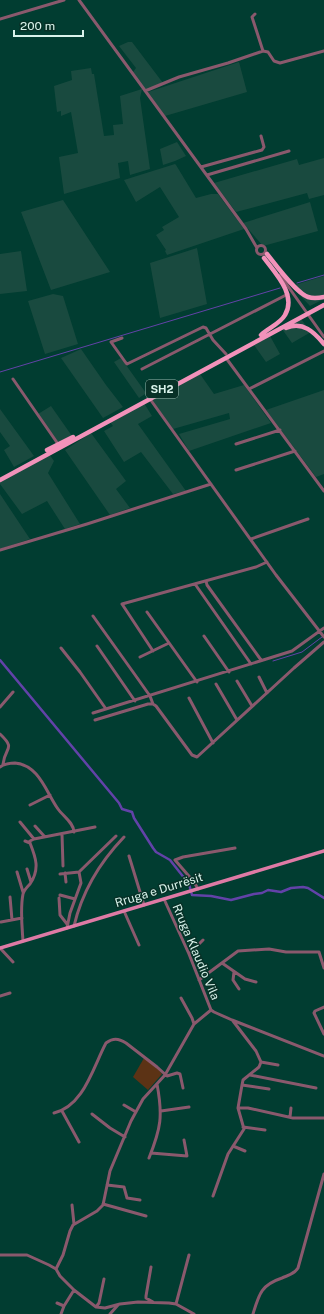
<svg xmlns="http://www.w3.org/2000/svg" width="324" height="1314" viewBox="0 0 324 1314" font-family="'Public Sans',sans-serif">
<rect width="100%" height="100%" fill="#013d31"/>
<path fill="#194a3f" d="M128,42H132L163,83L145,90L133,72L136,68L119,46Z
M239,62L247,92L165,116L148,92Z
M91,68L92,74H94L104,136L114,135L113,125L123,124L120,96L142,89L140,98L150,169L130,175L128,161L118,163L120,178L64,194L59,157L78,153L71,112L61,116V111L57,112L54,86L72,80L71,71Z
M177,142L186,156L175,161L163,165L160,149Z
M324,158V195L309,199L307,193L236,212L214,183L297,159L299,165Z
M175,164L176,165L196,198L211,194H218L244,229L167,255L165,251L166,250L156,235L164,230L162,227L179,217L160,187L136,202L124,180Z
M63,200L110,272L51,290L21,212Z
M310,202L318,231L263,246L243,223Z
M197,248L207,304L160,318L150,263Z
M21,251L27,291L0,294V254Z
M324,276V299L310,306L292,287L295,285Z
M53,294L63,296L78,344L45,354L28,301Z
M301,319L311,332L292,343L282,329Z
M270,336L280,354L266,362L254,345Z
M81,349L106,385L123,407L103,418L61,358Z
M121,358L146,393L145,394L139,398L114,362Z
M200,374L214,394L244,385L271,423L189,451L179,434L230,419L229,413L173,429L152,400Z
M324,390V474L316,477L266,410Z
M144,403L152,416L138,424L186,491L173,494L141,452L124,462L104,431L113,426L110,422Z
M51,406L72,436L58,443L38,414Z
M0,409L34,456L14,467L4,450L10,446L0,432Z
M91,433L126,481L116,489L130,508L110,515L65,450Z
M49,454L54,461L48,473L80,524L65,529L47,501L22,514L0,484V482Z
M0,494L30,539L0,549Z"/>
<path fill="#5c3315" d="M144,1058L157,1068L162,1074L148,1090L133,1077Z"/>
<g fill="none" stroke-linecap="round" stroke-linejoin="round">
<path stroke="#6242a8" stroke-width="1" d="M297,283L324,275
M0,372L280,288
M273,661L302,652L322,637"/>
<path stroke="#6242a8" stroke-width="2.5" d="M0,660L119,803L122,809L132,812L134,818L153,848L156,852L170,860L189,884L192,895L211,896L231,900L254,894L262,893L268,890L281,892L291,888L303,887L308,888L324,898"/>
<path stroke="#8a596d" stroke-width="3" d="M79,0L246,229L257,248
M255,14L252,17L263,51
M0,19L64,0
M145,91L179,77L228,63L263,51L268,52L274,61L280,63L324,51
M201,167L262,150L264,147L261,136
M207,175L289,151
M256.5 250a4.5 4.5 0 1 1 9 0a4.5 4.5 0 1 1-9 0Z
M280,275L324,337
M122,338L111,342L126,363L127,364L203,327L206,328L213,340L226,354
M226,358L324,491
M142,369L288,294
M13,379L58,444
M249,389L324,351
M150,399L276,575L324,637
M236,444L280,430
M236,470L295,451
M251,539L308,519
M0,550L87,524L211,484
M206,581L207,585L261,660
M195,584L251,664
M147,612L197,682
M93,616L138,679L150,696L153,704
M204,636L229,672
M97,646L135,701
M61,648L80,672L106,709
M153,651L122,604L256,567L267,562
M140,657L169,643
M259,677L267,693
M237,681L252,706
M216,684L237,720
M189,698L213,743
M0,707L13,692
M93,713L292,651L324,628
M95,720L148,704H153L156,706L192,755L197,757L294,668L324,642
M0,734C17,750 4,747 3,765
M0,767C4,764 9,763 15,763C39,765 46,792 58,809C63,816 74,823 74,832
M30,805L50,795
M20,822L34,839
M35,826L45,837
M62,834L63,866
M30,843V841L34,839L95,827
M129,856L144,905
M27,869L31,882
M17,872L23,892
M65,873L66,882
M60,874L79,872L116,836
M198,889L194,882L175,860L183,857L235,848
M60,895L75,899
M10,897L12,920
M59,898L60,915L67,924
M164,899L189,954L211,1010L214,1012L232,1020L324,1056
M124,911L139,945
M1,922L22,918
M74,926C82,892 100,862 124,837
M67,928L70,913L81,883L79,872
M23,941C22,926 20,909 23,894C24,890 27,887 30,884C40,869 36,858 30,843L25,841
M0,948L13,962
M189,954L203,940
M222,963L245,979L256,982
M234,972L233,980L239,989
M199,980L238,951L269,949L286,952H319L324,968
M0,996L10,993
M181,998L192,1018L194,1024
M324,1007L315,1011L314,1013L324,1034
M261,1062L278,1065
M250,1075L316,1088
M242,1085L269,1089
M124,1105L136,1112
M238,1108H248L293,1118H324
M62,1111L79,1142
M161,1111L189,1107
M54,1113C84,1106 93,1067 106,1043C113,1038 118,1038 126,1043L157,1067L167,1076L177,1073L180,1074L183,1088
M92,1114L110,1128L125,1137
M290,1117L291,1108
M243,1127L265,1130
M233,1146L245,1151
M151,1153L187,1156L184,1140
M149,1158C161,1128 163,1116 157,1084
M107,1185L124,1187L127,1198L140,1200
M213,1196L228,1154L244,1129L238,1108L242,1085L243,1080L259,1067L261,1062L256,1051L233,1021
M103,1204L146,1216
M72,1205L74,1224
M0,1255H27L49,1265L56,1269L60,1276L74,1290L96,1307L105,1308L120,1304L138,1302L169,1303L176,1304L194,1314
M151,1267L146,1296V1298L153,1302
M56,1269L63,1255L70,1231L73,1225L97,1211L103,1205L110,1171L131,1121L143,1099L165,1075L194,1024L211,1010
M57,1303L64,1306
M176,1304L189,1255
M96,1307L99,1303L104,1279
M61,1314L64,1306L74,1290
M110,1314L118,1305
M253,1314C259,1294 261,1285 282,1278C289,1275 294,1274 298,1268L324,1174"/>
<path stroke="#de7aa5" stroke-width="3.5" d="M0,948L324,851"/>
<path stroke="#f292ba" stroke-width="4.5" d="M267,254C276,265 296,293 308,297C314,299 319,298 324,297
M286,328C303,321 314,332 324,344
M261,335C268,328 280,324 285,315C297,295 275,273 264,258
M47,450L73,437
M0,480L324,305"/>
</g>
<g text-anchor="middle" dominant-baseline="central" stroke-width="3" stroke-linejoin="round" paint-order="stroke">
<rect fill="#073127" stroke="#9ab9b0" stroke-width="1" x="146" y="380" width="32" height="18" rx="3"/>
<g font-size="11" font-weight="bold" fill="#d9f3eb">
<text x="162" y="389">SH2</text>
</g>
<g font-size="12" fill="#d9f3eb" stroke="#073127">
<text transform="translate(159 890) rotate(-17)">Rruga e Durrësit</text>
<text transform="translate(196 952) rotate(67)">Rruga Klaudio Vila</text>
</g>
</g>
<path d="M14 30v6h69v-6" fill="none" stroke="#d9f3eb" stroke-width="2"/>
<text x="20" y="30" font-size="12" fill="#d9f3eb" stroke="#073127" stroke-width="3" paint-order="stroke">200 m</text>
</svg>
